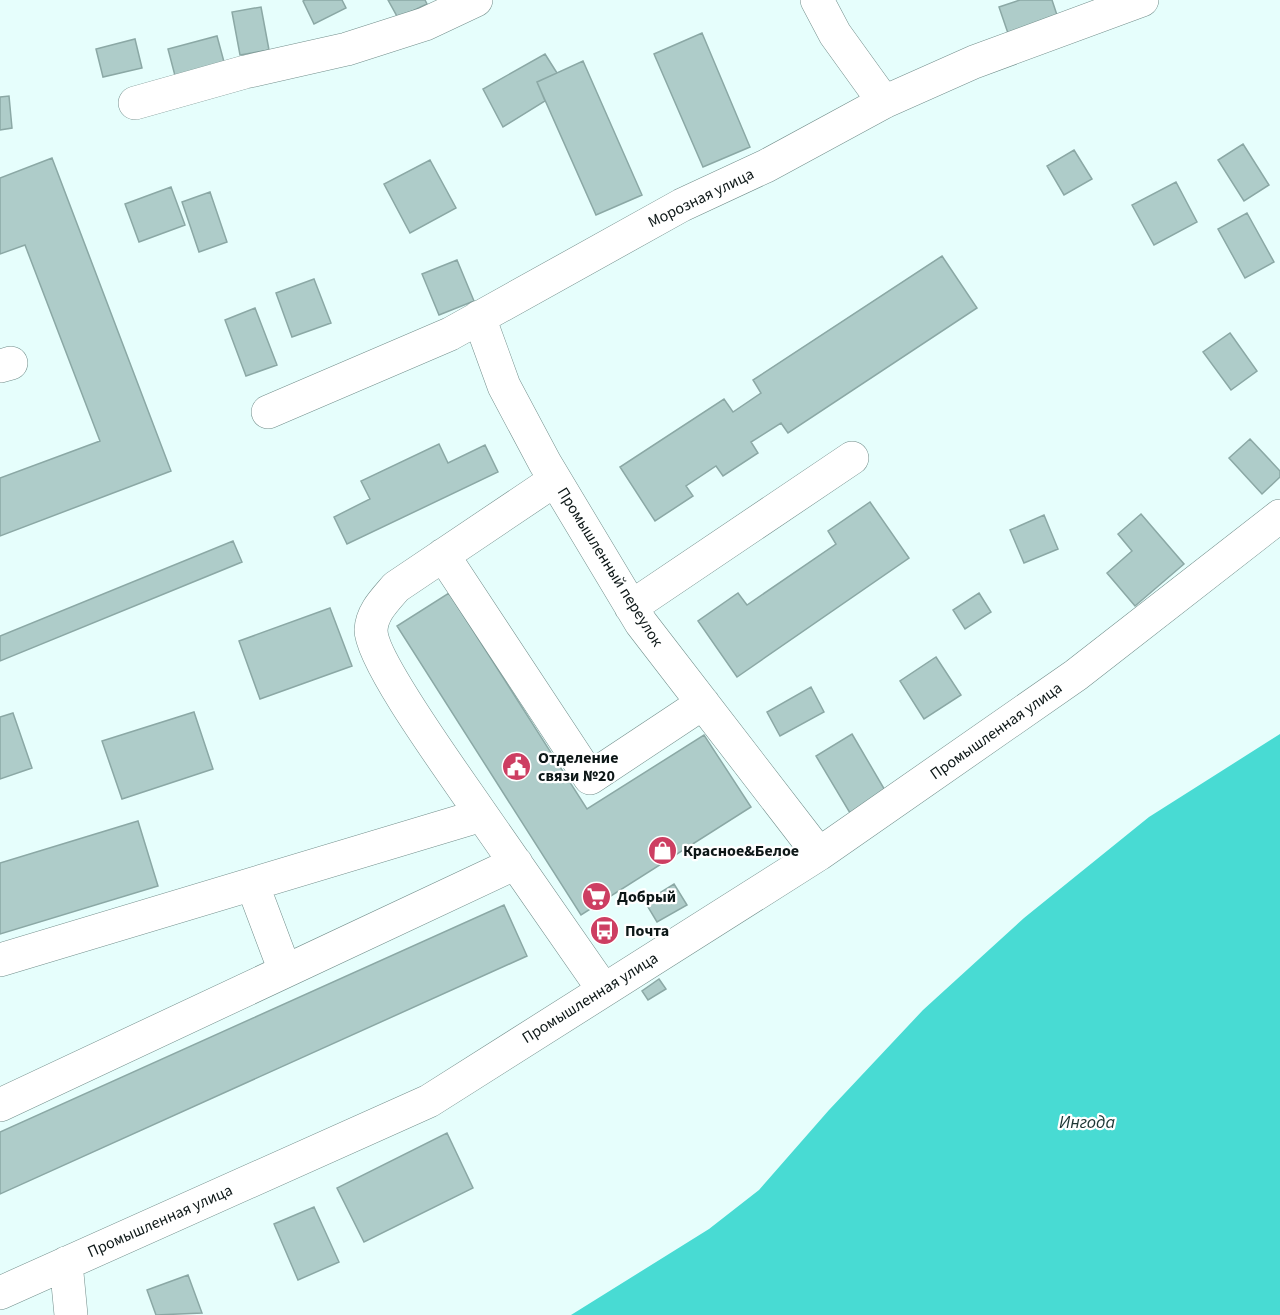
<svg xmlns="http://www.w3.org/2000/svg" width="1280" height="1315" viewBox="0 0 1280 1315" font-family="'Source Sans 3',sans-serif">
<rect width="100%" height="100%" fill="#e6fefc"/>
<path fill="#48dbd3" d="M1280,734V1315H571L709,1229L759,1190L829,1110L923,1010L1024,918L1149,817Z"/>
<path fill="#aeccc9" stroke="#8ba8a5" stroke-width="1.5" d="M305,0H342L346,8L314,24L303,1Z
M388,0H425L427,4L398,18Z
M1020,0H1052L1060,24L1011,42L999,7Z
M261,7L269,50L240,55L232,12Z
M702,33L750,147L703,167L654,54Z
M217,36L227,73L178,87L168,49Z
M135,39L142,68L103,77L96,49Z
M545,54L557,73L537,82L545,101L503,127L483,89Z
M583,61L642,195L596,215L537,82Z
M9,96L12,128L0,130V97Z
M1243,144L1269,185L1244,201L1218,160Z
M1074,150L1092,179L1064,195L1047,166Z
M52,158L171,471L0,536V478L100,441L25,245L0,254V178Z
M430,160L456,208L410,233L384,184Z
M1176,182L1197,222L1154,245L1132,205Z
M171,187L185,225L139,242L125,204Z
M210,192L227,242L199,252L182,202Z
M1247,213L1274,262L1245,278L1218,229Z
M942,256L977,308L788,433L781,423L751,442L758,453L723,476L716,466L686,486L693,496L655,521L620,467L724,399L733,412L761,393L753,380Z
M457,260L474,301L439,315L422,274Z
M314,279L331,323L292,337L276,293Z
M255,308L277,365L246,376L225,320Z
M1230,333L1257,371L1231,390L1203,352Z
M1250,439L1280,471V477L1262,494L1229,458Z
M439,444L448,463L485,445L498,472L347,544L334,517L370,499L361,481Z
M870,502L909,558L737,677L698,621L738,593L747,605L836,544L828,531Z
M1141,514L1184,564L1135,606L1107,573L1132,551L1118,534Z
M1044,515L1058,549L1024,563L1010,530Z
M233,541L242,562L0,661V636Z
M449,593L587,809L704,735L751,807L581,915L397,626Z
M979,593L991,612L965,629L953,610Z
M330,608L352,666L260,699L239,641Z
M936,657L961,695L924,719L900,681Z
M811,687L824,712L780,736L767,712Z
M194,712L213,769L122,799L102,741Z
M13,713L32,768L0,779V717Z
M852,734L886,792L850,813L816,756Z
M138,821L158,886L0,934V863Z
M674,884L687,905L657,922L645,902Z
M504,905L527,956L0,1194V1132Z
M659,979L666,989L648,1000L642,991Z
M447,1133L473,1188L364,1242L337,1188Z
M314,1207L339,1262L298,1280L274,1224Z
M188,1275L202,1313L156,1315L147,1290Z"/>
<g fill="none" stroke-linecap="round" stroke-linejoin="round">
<defs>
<path id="minor" d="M817,0L835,34L884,102
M135,103L245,72L347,49L425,24L476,0
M479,317L504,386L545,463L641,623L819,854
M0,366L11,363
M268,412L450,334L682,205L766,166L884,102L974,62L1142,0
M443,555L590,778L703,703
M631,607L852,458
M482,815C460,782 371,662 371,630C372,612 385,600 396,587L555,480
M253,886L285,971
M0,960L482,815L603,989
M0,1105L516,863
M66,1263L71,1315
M0,1293L429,1101L819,854L1076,675L1280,516"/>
</defs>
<use href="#minor" stroke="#728e8b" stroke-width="34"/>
<use href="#minor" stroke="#fff" stroke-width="33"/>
</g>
<defs>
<symbol id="civic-disc" viewBox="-11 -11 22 22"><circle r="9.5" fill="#cd3e62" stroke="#fff"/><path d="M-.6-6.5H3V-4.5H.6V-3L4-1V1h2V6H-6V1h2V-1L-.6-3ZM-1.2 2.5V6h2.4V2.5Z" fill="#fff"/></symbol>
<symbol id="shop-disc" viewBox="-11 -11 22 22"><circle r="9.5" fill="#cd3e62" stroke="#fff"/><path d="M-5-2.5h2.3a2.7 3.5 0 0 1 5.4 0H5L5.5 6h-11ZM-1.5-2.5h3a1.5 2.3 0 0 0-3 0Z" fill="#fff"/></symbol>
<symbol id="supermarket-disc" viewBox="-11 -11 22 22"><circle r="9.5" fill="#cd3e62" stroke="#fff"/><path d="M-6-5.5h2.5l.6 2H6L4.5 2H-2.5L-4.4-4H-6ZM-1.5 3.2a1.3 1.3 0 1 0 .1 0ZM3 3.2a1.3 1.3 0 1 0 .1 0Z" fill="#fff"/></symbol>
<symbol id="bus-disc" viewBox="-11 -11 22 22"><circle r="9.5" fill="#cd3e62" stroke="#fff"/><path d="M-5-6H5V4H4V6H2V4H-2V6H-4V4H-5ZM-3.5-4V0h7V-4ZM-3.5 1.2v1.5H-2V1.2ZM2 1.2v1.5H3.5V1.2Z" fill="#fff"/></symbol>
</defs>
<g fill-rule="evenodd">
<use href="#civic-disc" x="500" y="750" width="33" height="33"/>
<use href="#shop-disc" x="646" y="834" width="33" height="33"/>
<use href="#supermarket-disc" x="580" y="880" width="33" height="33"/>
<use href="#bus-disc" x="588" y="914" width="33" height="33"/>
</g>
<g text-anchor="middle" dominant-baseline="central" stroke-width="4.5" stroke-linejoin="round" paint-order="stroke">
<g font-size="16" fill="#0d1717" stroke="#fff">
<text transform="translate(701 198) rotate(-26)">Морозная улица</text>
<text transform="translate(610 567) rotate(58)">Промышленный переулок</text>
<text transform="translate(996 731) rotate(-35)">Промышленная улица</text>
<text transform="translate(590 998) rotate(-32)">Промышленная улица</text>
<text transform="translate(160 1221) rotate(-24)">Промышленная улица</text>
</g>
<g font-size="16" font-weight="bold" fill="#0d1717" stroke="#fff" text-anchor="start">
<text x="538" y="758">Отделение<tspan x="538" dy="18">связи №20</tspan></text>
<text x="683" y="851">Красное&amp;Белое</text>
<text x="617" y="897">Добрый</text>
<text x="625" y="931">Почта</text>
</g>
<g font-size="18" font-style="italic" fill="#1c3533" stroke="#fff">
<text x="1087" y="1122">Ингода</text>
</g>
</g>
</svg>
